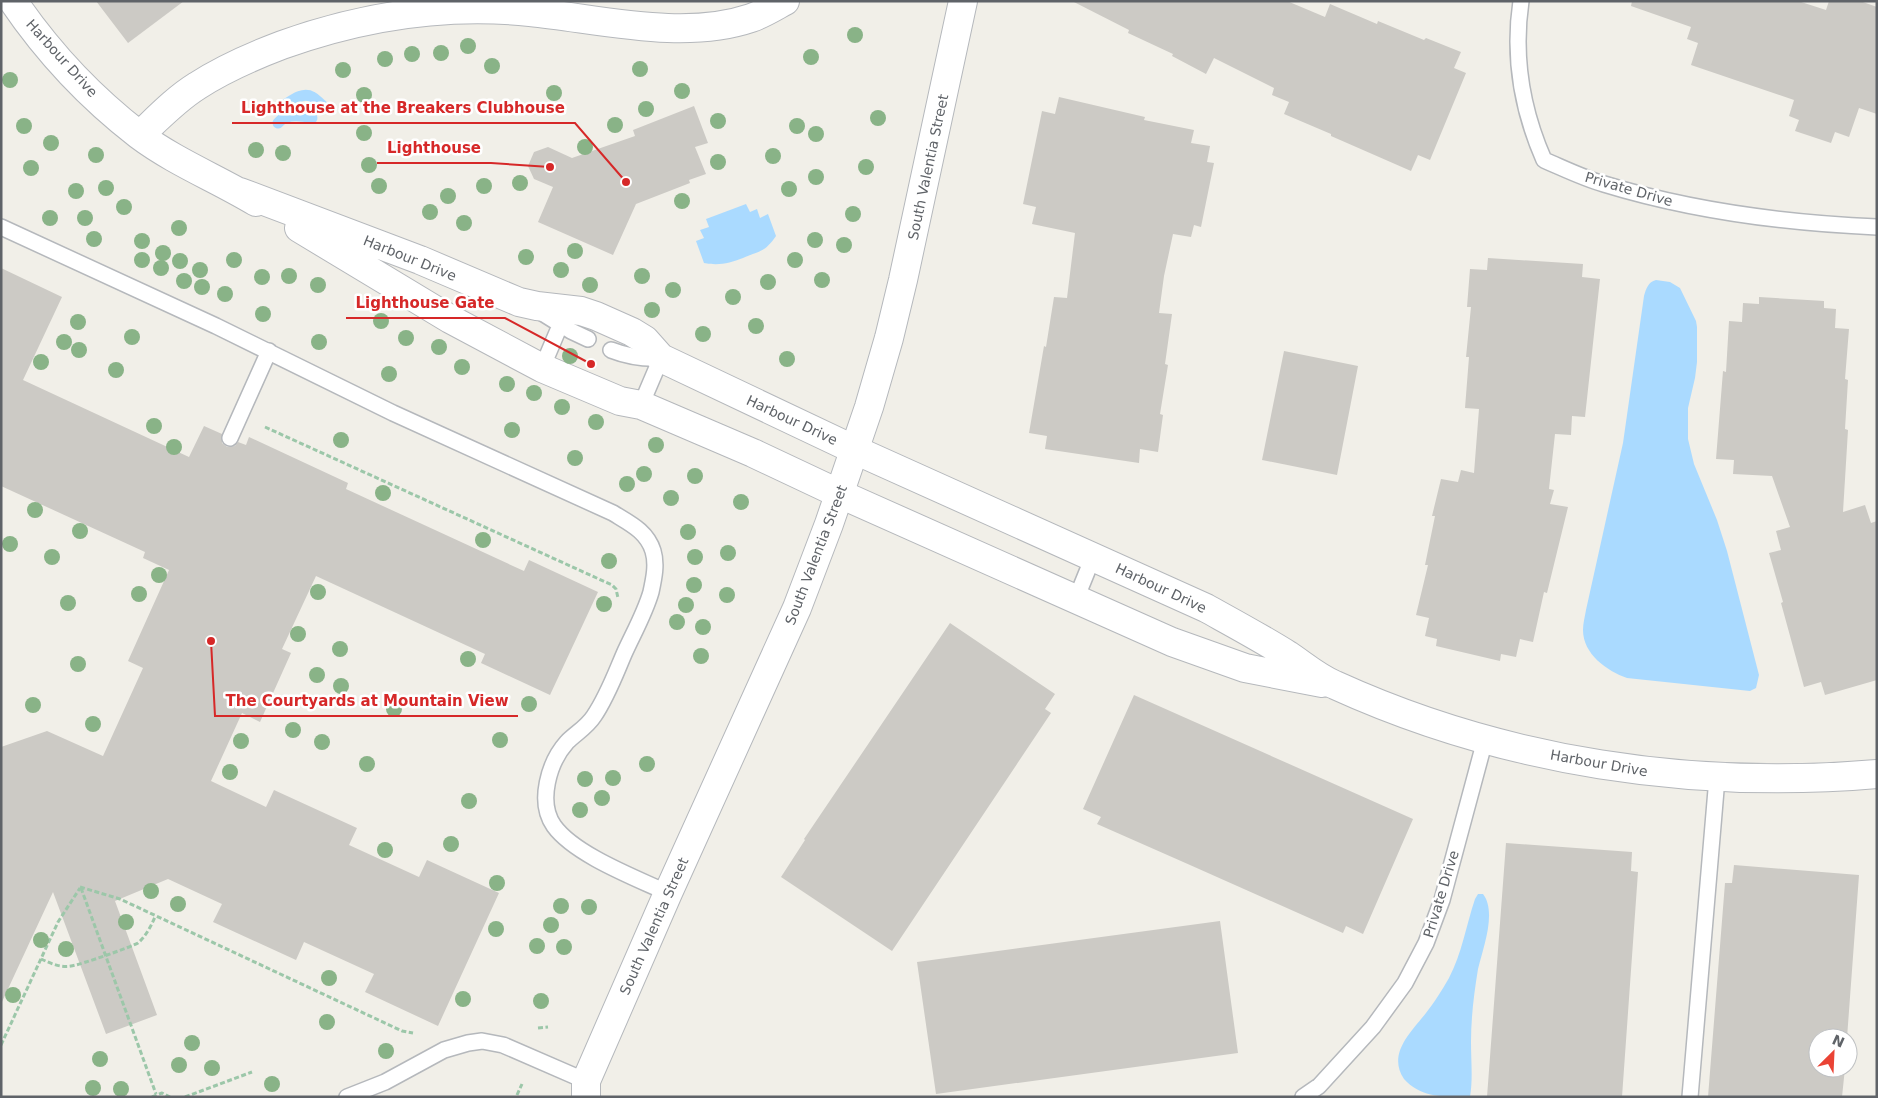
<svg xmlns="http://www.w3.org/2000/svg" width="1878" height="1098" viewBox="0 0 1878 1098" font-family="'DejaVu Sans',sans-serif">
<rect width="100%" height="100%" fill="#f1efe8"/>
<path fill="#aadaff" d="M746,204L750,212L757,209L760,218L768,214L776,236C764,253 761,250 743,258C730,263 719,266 704,263L696,241L704,238L700,230L709,227L706,219Z
M1656,280L1670,282L1680,288L1696,321L1697,327V362L1695,378L1688,408V439L1694,464L1717,520L1727,551L1759,675L1756,688L1750,691L1627,678C1607,671 1583,654 1583,630C1583,623 1585,616 1586,610L1623,443L1644,296C1646,289 1648,282 1656,280Z
M1478,894H1483C1497,912 1483,948 1478,969C1474,993 1471,1018 1471,1042C1471,1061 1473,1079 1470,1097C1444,1097 1421,1098 1404,1079C1387,1054 1411,1032 1426,1013C1434,1003 1442,990 1449,978C1462,953 1466,926 1475,899Z"/>
<g fill="none" stroke-linecap="round" stroke-linejoin="round">
<path stroke="#aadaff" stroke-width="11" d="M275,110C286,107 300,90 312,97C316,99 319,103 322,105
M278,123C286,113 300,115 312,118"/>
</g>
<path fill="#cccac5" d="M96,1H184L128,43Z
M1072,1H1287L1325,17L1330,4L1377,24L1378,21L1424,40L1426,38L1461,52L1454,68L1466,73L1430,160L1418,155L1411,171L1331,136V134L1284,114L1289,102L1272,95L1274,88L1214,58L1206,74L1172,56L1173,54L1128,33L1129,30Z
M1632,1H1798L1826,10L1829,1H1860L1877,7V114L1859,108L1849,137L1835,132L1831,143L1795,131L1799,120L1789,116L1794,100L1691,65L1698,43L1687,39L1691,27L1631,6Z
M1059,97L1145,117L1144,120L1194,130L1191,143L1210,146L1207,162L1214,163L1201,227L1194,225L1191,237L1173,234L1164,276L1159,313L1172,314L1165,364L1168,365L1160,414L1163,415L1158,452L1140,449L1139,463L1045,449L1047,436L1029,433L1044,346L1046,347L1054,297L1067,298L1075,233L1032,224L1036,207L1023,204L1042,111L1055,114Z
M694,106L708,143L695,147L706,174L689,180L690,183L636,204L613,255L538,222L553,187L534,179L528,166L534,152L548,147L572,158L635,136L633,130Z
M1488,258L1583,264L1582,277L1600,279L1585,417L1572,416L1571,435L1555,434L1549,489L1554,490L1550,504L1568,507L1547,593L1544,592L1533,642L1520,639L1516,657L1501,654L1500,661L1436,646L1437,639L1425,636L1429,618L1416,615L1428,565H1425L1435,516H1432L1441,479L1458,482L1461,470L1474,473L1479,409L1465,408L1469,357H1466L1471,307H1467L1470,269L1487,270Z
M1,268L62,297L23,380L189,457L204,426L222,434V443L227,447L235,446L238,442L246,445L249,437L348,483L346,489L524,571L529,560L598,592L550,695L481,663L485,654L316,576L282,649L291,653L260,722L242,713L211,781L266,807L274,790L357,828L349,845L419,877L427,860L499,893L438,1026L365,992L374,974L304,942L296,960L213,922L222,904L168,879L115,901L157,1015L106,1034L53,892L1,1004V747L47,731L103,756L143,668L128,661L169,570L143,558L145,552L1,486Z
M1759,297L1824,301V308L1836,309L1835,328L1849,329L1845,379L1848,380L1845,429L1848,430L1843,512L1865,505L1871,523L1877,521V680L1825,695L1821,682L1804,687L1781,603L1783,602L1769,553L1781,550L1776,531L1790,527L1772,476L1733,474L1734,460L1716,459L1723,371L1726,372L1729,321L1742,322L1743,303L1759,304Z
M1284,351L1358,366L1337,475L1262,460Z
M950,623L1055,694L1045,709L1051,713L892,951L781,877L805,840L804,839Z
M1134,695L1413,819L1363,934L1346,926L1343,933L1190,865L1097,824L1101,817L1083,809Z
M1506,843L1632,852L1631,871L1638,872L1622,1097H1487Z
M1734,865L1859,875L1847,1038H1818V1068H1845L1842,1097H1708L1725,883H1732Z
M1220,921L1238,1053L936,1094L917,962Z"/>
<g fill="none" stroke-linecap="round" stroke-linejoin="round">
<defs>
<path id="service" d="M1521,1C1513,55 1522,110 1544,160C1563,168 1583,178 1604,184C1692,211 1784,223 1877,227
M1,227L216,326L393,413L613,513C629,523 647,531 653,551C657,564 654,578 651,592C645,613 633,634 624,654C615,675 607,697 594,716C587,727 576,733 567,742C549,762 537,802 554,826C575,855 636,878 668,893
M539,311L571,331L588,339
M611,350C629,357 643,359 661,358L641,405
M542,368L564,316
M230,438L269,351
M1076,599L1093,557
M347,1097L385,1082L444,1050L468,1043L482,1041L503,1045L586,1081
M1303,1097L1319,1086L1373,1027L1405,983L1426,943L1442,900L1485,740
M1690,1097L1717,778"/>
<path id="minor" d="M13,1C47,51 91,98 139,135C175,162 218,179 256,202
M140,135C158,118 176,99 197,86C223,69 253,56 282,45C363,16 444,3 530,12C600,19 683,41 751,18C763,14 774,7 785,1
M240,192L420,260L519,302L537,306L581,311L596,316L632,332L645,340L661,358L855,450L1206,608C1233,623 1261,638 1288,655C1303,665 1318,678 1335,685C1504,762 1693,790 1877,774
M299,228L450,319L542,368L620,401L641,405L753,453L840,494L1172,642L1245,668L1322,683"/>
<path id="tertiary" d="M586,1097V1081L668,893L797,608L829,524L869,407L889,338L903,280L963,1"/>
</defs>
<use href="#service" stroke="#b5b8bc" stroke-width="18"/>
<use href="#minor" stroke="#b5b8bc" stroke-width="30"/>
<use href="#tertiary" stroke="#b5b8bc" stroke-width="30"/>
<path stroke="#9cc7a9" stroke-width="3" stroke-dasharray="5 2.5" stroke-linecap="butt" d="M265,427L612,585L616,589L618,598
M80,887L120,899L402,1031L413,1033
M81,888L156,1094
M41,959C50,963 60,968 71,966C80,965 131,947 138,943C146,936 151,926 155,917
M538,1028L548,1027
M1,1045L58,922L80,888
M517,1095L522,1084
M152,1097L162,1093L170,1097
M185,1097L252,1072"/>
<use href="#service" stroke="#fff" stroke-width="15"/>
<use href="#minor" stroke="#fff" stroke-width="28"/>
<use href="#tertiary" stroke="#fff" stroke-width="28"/>
</g>
<g fill="#89b387">
<circle cx="855" cy="35" r="8"/>
<circle cx="468" cy="46" r="8"/>
<circle cx="441" cy="53" r="8"/>
<circle cx="412" cy="54" r="8"/>
<circle cx="811" cy="57" r="8"/>
<circle cx="385" cy="59" r="8"/>
<circle cx="492" cy="66" r="8"/>
<circle cx="640" cy="69" r="8"/>
<circle cx="343" cy="70" r="8"/>
<circle cx="10" cy="80" r="8"/>
<circle cx="682" cy="91" r="8"/>
<circle cx="554" cy="93" r="8"/>
<circle cx="364" cy="95" r="8"/>
<circle cx="646" cy="109" r="8"/>
<circle cx="878" cy="118" r="8"/>
<circle cx="718" cy="121" r="8"/>
<circle cx="615" cy="125" r="8"/>
<circle cx="24" cy="126" r="8"/>
<circle cx="797" cy="126" r="8"/>
<circle cx="364" cy="133" r="8"/>
<circle cx="816" cy="134" r="8"/>
<circle cx="51" cy="143" r="8"/>
<circle cx="585" cy="147" r="8"/>
<circle cx="256" cy="150" r="8"/>
<circle cx="283" cy="153" r="8"/>
<circle cx="96" cy="155" r="8"/>
<circle cx="773" cy="156" r="8"/>
<circle cx="718" cy="162" r="8"/>
<circle cx="369" cy="165" r="8"/>
<circle cx="866" cy="167" r="8"/>
<circle cx="31" cy="168" r="8"/>
<circle cx="816" cy="177" r="8"/>
<circle cx="520" cy="183" r="8"/>
<circle cx="379" cy="186" r="8"/>
<circle cx="484" cy="186" r="8"/>
<circle cx="106" cy="188" r="8"/>
<circle cx="789" cy="189" r="8"/>
<circle cx="76" cy="191" r="8"/>
<circle cx="448" cy="196" r="8"/>
<circle cx="682" cy="201" r="8"/>
<circle cx="124" cy="207" r="8"/>
<circle cx="430" cy="212" r="8"/>
<circle cx="853" cy="214" r="8"/>
<circle cx="50" cy="218" r="8"/>
<circle cx="85" cy="218" r="8"/>
<circle cx="464" cy="223" r="8"/>
<circle cx="179" cy="228" r="8"/>
<circle cx="94" cy="239" r="8"/>
<circle cx="815" cy="240" r="8"/>
<circle cx="142" cy="241" r="8"/>
<circle cx="844" cy="245" r="8"/>
<circle cx="575" cy="251" r="8"/>
<circle cx="163" cy="253" r="8"/>
<circle cx="526" cy="257" r="8"/>
<circle cx="142" cy="260" r="8"/>
<circle cx="234" cy="260" r="8"/>
<circle cx="795" cy="260" r="8"/>
<circle cx="180" cy="261" r="8"/>
<circle cx="161" cy="268" r="8"/>
<circle cx="200" cy="270" r="8"/>
<circle cx="561" cy="270" r="8"/>
<circle cx="289" cy="276" r="8"/>
<circle cx="642" cy="276" r="8"/>
<circle cx="262" cy="277" r="8"/>
<circle cx="822" cy="280" r="8"/>
<circle cx="184" cy="281" r="8"/>
<circle cx="768" cy="282" r="8"/>
<circle cx="318" cy="285" r="8"/>
<circle cx="590" cy="285" r="8"/>
<circle cx="202" cy="287" r="8"/>
<circle cx="673" cy="290" r="8"/>
<circle cx="225" cy="294" r="8"/>
<circle cx="733" cy="297" r="8"/>
<circle cx="462" cy="302" r="8"/>
<circle cx="652" cy="310" r="8"/>
<circle cx="263" cy="314" r="8"/>
<circle cx="381" cy="321" r="8"/>
<circle cx="78" cy="322" r="8"/>
<circle cx="756" cy="326" r="8"/>
<circle cx="703" cy="334" r="8"/>
<circle cx="132" cy="337" r="8"/>
<circle cx="406" cy="338" r="8"/>
<circle cx="64" cy="342" r="8"/>
<circle cx="319" cy="342" r="8"/>
<circle cx="439" cy="347" r="8"/>
<circle cx="79" cy="350" r="8"/>
<circle cx="570" cy="356" r="8"/>
<circle cx="787" cy="359" r="8"/>
<circle cx="41" cy="362" r="8"/>
<circle cx="462" cy="367" r="8"/>
<circle cx="116" cy="370" r="8"/>
<circle cx="389" cy="374" r="8"/>
<circle cx="507" cy="384" r="8"/>
<circle cx="534" cy="393" r="8"/>
<circle cx="562" cy="407" r="8"/>
<circle cx="596" cy="422" r="8"/>
<circle cx="154" cy="426" r="8"/>
<circle cx="512" cy="430" r="8"/>
<circle cx="341" cy="440" r="8"/>
<circle cx="656" cy="445" r="8"/>
<circle cx="174" cy="447" r="8"/>
<circle cx="575" cy="458" r="8"/>
<circle cx="644" cy="474" r="8"/>
<circle cx="695" cy="476" r="8"/>
<circle cx="627" cy="484" r="8"/>
<circle cx="383" cy="493" r="8"/>
<circle cx="671" cy="498" r="8"/>
<circle cx="741" cy="502" r="8"/>
<circle cx="35" cy="510" r="8"/>
<circle cx="80" cy="531" r="8"/>
<circle cx="688" cy="532" r="8"/>
<circle cx="483" cy="540" r="8"/>
<circle cx="10" cy="544" r="8"/>
<circle cx="728" cy="553" r="8"/>
<circle cx="52" cy="557" r="8"/>
<circle cx="695" cy="557" r="8"/>
<circle cx="609" cy="561" r="8"/>
<circle cx="159" cy="575" r="8"/>
<circle cx="694" cy="585" r="8"/>
<circle cx="318" cy="592" r="8"/>
<circle cx="139" cy="594" r="8"/>
<circle cx="727" cy="595" r="8"/>
<circle cx="68" cy="603" r="8"/>
<circle cx="604" cy="604" r="8"/>
<circle cx="686" cy="605" r="8"/>
<circle cx="677" cy="622" r="8"/>
<circle cx="703" cy="627" r="8"/>
<circle cx="298" cy="634" r="8"/>
<circle cx="340" cy="649" r="8"/>
<circle cx="701" cy="656" r="8"/>
<circle cx="468" cy="659" r="8"/>
<circle cx="78" cy="664" r="8"/>
<circle cx="317" cy="675" r="8"/>
<circle cx="341" cy="686" r="8"/>
<circle cx="529" cy="704" r="8"/>
<circle cx="33" cy="705" r="8"/>
<circle cx="394" cy="709" r="8"/>
<circle cx="93" cy="724" r="8"/>
<circle cx="293" cy="730" r="8"/>
<circle cx="500" cy="740" r="8"/>
<circle cx="241" cy="741" r="8"/>
<circle cx="322" cy="742" r="8"/>
<circle cx="367" cy="764" r="8"/>
<circle cx="647" cy="764" r="8"/>
<circle cx="230" cy="772" r="8"/>
<circle cx="613" cy="778" r="8"/>
<circle cx="585" cy="779" r="8"/>
<circle cx="602" cy="798" r="8"/>
<circle cx="469" cy="801" r="8"/>
<circle cx="580" cy="810" r="8"/>
<circle cx="451" cy="844" r="8"/>
<circle cx="385" cy="850" r="8"/>
<circle cx="497" cy="883" r="8"/>
<circle cx="151" cy="891" r="8"/>
<circle cx="178" cy="904" r="8"/>
<circle cx="561" cy="906" r="8"/>
<circle cx="589" cy="907" r="8"/>
<circle cx="126" cy="922" r="8"/>
<circle cx="551" cy="925" r="8"/>
<circle cx="496" cy="929" r="8"/>
<circle cx="41" cy="940" r="8"/>
<circle cx="537" cy="946" r="8"/>
<circle cx="564" cy="947" r="8"/>
<circle cx="66" cy="949" r="8"/>
<circle cx="329" cy="978" r="8"/>
<circle cx="13" cy="995" r="8"/>
<circle cx="463" cy="999" r="8"/>
<circle cx="541" cy="1001" r="8"/>
<circle cx="327" cy="1022" r="8"/>
<circle cx="192" cy="1043" r="8"/>
<circle cx="386" cy="1051" r="8"/>
<circle cx="100" cy="1059" r="8"/>
<circle cx="179" cy="1065" r="8"/>
<circle cx="212" cy="1068" r="8"/>
<circle cx="272" cy="1084" r="8"/>
<circle cx="93" cy="1088" r="8"/>
<circle cx="121" cy="1089" r="8"/>
</g>
<g text-anchor="middle" dominant-baseline="central" stroke-width="5" stroke-linejoin="round" paint-order="stroke">
<g font-size="14" fill="#5f6368" stroke="#fff">
<text transform="translate(62 58) rotate(48)">Harbour Drive</text>
<text transform="translate(928 167) rotate(-78)">South Valentia Street</text>
<text transform="translate(1629 189) rotate(16)">Private Drive</text>
<text transform="translate(410 258) rotate(22)">Harbour Drive</text>
<text transform="translate(792 420) rotate(25)">Harbour Drive</text>
<text transform="translate(816 555) rotate(-69)">South Valentia Street</text>
<text transform="translate(1161 588) rotate(25)">Harbour Drive</text>
<text transform="translate(1599 763) rotate(10)">Harbour Drive</text>
<text transform="translate(1441 894) rotate(-73)">Private Drive</text>
<text transform="translate(654 926) rotate(-66)">South Valentia Street</text>
</g>
</g>
<path fill="none" stroke="#d62828" stroke-width="2" d="M626 182L575 123H232M550 167L491 163H377M591 364L505 318H346M211 641L215 716H518"/>
<g fill="#d62828" stroke="#fff" stroke-width="2">
<circle cx="626" cy="182" r="5"/>
<circle cx="550" cy="167" r="5"/>
<circle cx="591" cy="364" r="5"/>
<circle cx="211" cy="641" r="5"/>
</g>
<g font-size="15" text-anchor="middle" font-weight="bold" fill="#d62828" stroke="#fff" stroke-width="5" stroke-linejoin="round" paint-order="stroke">
<text x="403" y="113">Lighthouse at the Breakers Clubhouse</text>
<text x="434" y="153">Lighthouse</text>
<text x="425" y="308">Lighthouse Gate</text>
<text x="367" y="706">The Courtyards at Mountain View</text>
</g>
<rect width="1878" height="1098" fill="none" stroke="#5f6368" stroke-width="5"/>
<g transform="translate(1833 1053) rotate(24)"><circle r="24" fill="#ffffff" stroke="#bfc1c3"/>
<path d="M0-4L9 19L0 12L-9 19Z" fill="#ea4335"/>
<text y="-8" font-size="14" font-weight="bold" text-anchor="middle" fill="#5f6368">N</text>
</g>
</svg>
